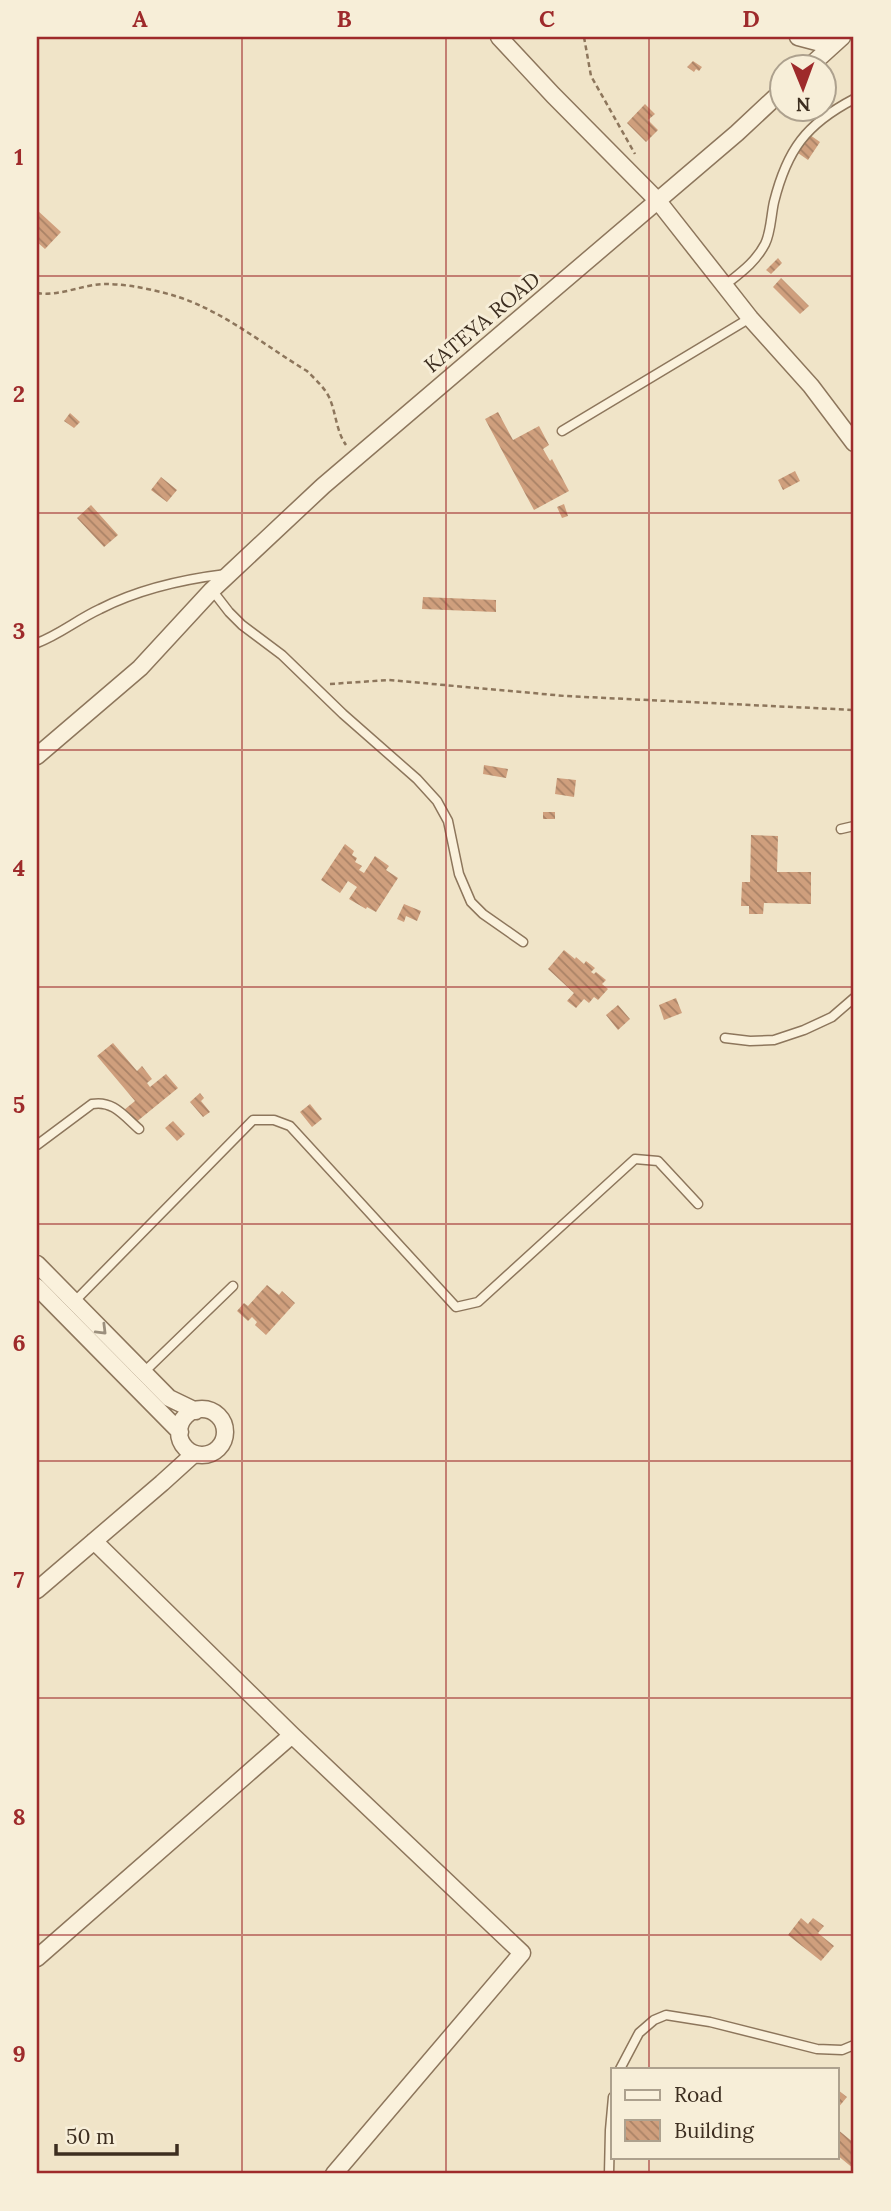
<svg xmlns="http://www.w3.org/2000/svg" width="891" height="2211" viewBox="0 0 891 2211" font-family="Lora,serif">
<defs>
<pattern id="building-back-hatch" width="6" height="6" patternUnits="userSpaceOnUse" patternTransform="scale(1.75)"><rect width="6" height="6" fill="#cf9f7d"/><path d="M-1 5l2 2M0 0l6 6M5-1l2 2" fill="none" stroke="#a98266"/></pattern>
</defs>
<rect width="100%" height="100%" fill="#f0e4c8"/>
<path fill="url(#building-back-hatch)" d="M693,61L702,67L699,71L696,69L694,72L687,67Z
M645,104L655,114L648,120L658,130L646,142L627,123Z
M810,135L820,142L808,160L798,153Z
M37,210L61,232L45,249L37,242Z
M778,258L782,263L771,274L766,270Z
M781,278L809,306L800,314L773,287Z
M498,412L513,440L539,426L549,445L543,449L550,461L552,459L569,491L534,510L485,419Z
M70,413L80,422L74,428L64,421Z
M795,471L800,481L783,490L778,480Z
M161,477L177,490L167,502L151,490Z
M564,504L568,516L562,518L557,507Z
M91,505L118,535L104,547L77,518Z
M423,597L496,600V612L422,609Z
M484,765L508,769L506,778L483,774Z
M557,778L576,780L574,797L555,794Z
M543,812H555V819H543Z
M751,835L778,836L777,872H811V904L764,903L763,914H749V906H741L742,882H750Z
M345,844L354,851L352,855L357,858L355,862L362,866L359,870L364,873L375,856L389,866L386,870L398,878L376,912L367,907L366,909L349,899L357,887L348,881L340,893L321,880Z
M404,904L421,911L417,921L406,916L404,922L397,919Z
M564,950L575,959L576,957L584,964L586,961L595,968L591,972L594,974L596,972L606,980L602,984L608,989L598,1000L594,997L589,1003L584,999L576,1008L567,1001L574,993L548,969Z
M676,998L682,1013L664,1020L659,1005Z
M618,1005L630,1019L618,1030L606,1015Z
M113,1043L137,1071L142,1066L152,1079L147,1083L150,1087L166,1074L178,1088L135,1123L124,1110L135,1101L97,1056Z
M200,1093L204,1098L201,1101L210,1112L203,1117L190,1102Z
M310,1104L322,1119L312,1127L300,1112Z
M173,1121L185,1134L177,1141L165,1128Z
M267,1285L279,1295L282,1291L295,1303L266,1335L255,1325L257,1322L252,1317L248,1321L237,1311L244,1303L248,1306Z
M801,1918L808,1924L813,1918L824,1926L818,1933L834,1946L821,1961L788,1935Z
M838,2090L847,2097L837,2109V2091Z
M837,2129L854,2143V2169L837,2155Z"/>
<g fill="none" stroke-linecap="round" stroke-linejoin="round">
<defs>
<path id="service" d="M724,286C740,273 755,263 765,244C771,232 771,215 774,202C787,150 806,124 854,99
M562,431L750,318
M212,590L229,612L242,625L282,655L343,714L417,779L437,801L448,821L459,874L471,902L483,914L523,942
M37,643C59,635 78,619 100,609C137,590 185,579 226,574
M841,829L854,826
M725,1038L750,1041L774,1040L804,1030L832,1017L854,998
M37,1145L92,1104C113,1100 124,1116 139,1129
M74,1302L253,1120H274L290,1126L456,1307L478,1302L635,1159L658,1161L698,1204
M142,1374L233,1286
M620,2069L639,2033L654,2020L666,2015L710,2022L817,2049L842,2050L854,2045
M609,2174L610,2130L613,2097"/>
<path id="minor" d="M499,37L553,95L658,201L750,318L811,386L854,443
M798,37L832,46
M810,66L842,37
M37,756L140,668L212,590L323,486L737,133L782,91
M37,1264L169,1398L196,1411
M37,1287L180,1432
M179 1432a23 23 0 1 1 46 0a23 23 0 1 1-46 0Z
M94,1541L292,1735L522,1953L334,2174
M37,1590L162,1483L194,1454
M37,1958L292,1735"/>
</defs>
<use href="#service" stroke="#8d765c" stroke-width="11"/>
<use href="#minor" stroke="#8d765c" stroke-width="19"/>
<path stroke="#8d765c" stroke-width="2.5" stroke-dasharray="5 3.5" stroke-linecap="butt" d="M584,37L591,76L635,154
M37,293C59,297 83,284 106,284C133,284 177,294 201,306C238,323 272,350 307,371C315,379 324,387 329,397C336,412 336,431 346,445
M330,684L389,680L565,696L854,710"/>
<use href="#service" stroke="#faf1dc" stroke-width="8"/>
<use href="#minor" stroke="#faf1dc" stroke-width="16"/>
</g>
<defs><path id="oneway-chevron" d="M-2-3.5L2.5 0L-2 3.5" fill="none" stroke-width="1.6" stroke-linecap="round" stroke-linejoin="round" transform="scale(1.75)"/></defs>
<use stroke="#9c907e" href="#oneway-chevron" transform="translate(102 1330) rotate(45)"/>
<path fill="none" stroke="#9e2a2b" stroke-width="2" stroke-opacity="0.55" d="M242,37V2174M446,37V2174M649,37V2069M37,276H854M37,513H854M37,750H854M37,987H854M37,1224H854M37,1461H854M37,1698H854M37,1935H854M649,2157V2174"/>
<g text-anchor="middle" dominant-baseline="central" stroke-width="6" stroke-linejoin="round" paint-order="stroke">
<g font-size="21" fill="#3d2e20" stroke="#f7eed8">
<text transform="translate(482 322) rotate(-40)">KATEYA ROAD</text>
</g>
</g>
<rect width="891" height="2211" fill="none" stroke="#f7eed8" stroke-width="77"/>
<rect x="611" y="2068" width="228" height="91" fill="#f7eed8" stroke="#ada18e" stroke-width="2"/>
<rect x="625" y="2090" width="35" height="10" fill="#faf1dc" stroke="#ada18e" stroke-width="2"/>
<text x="674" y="2102" font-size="21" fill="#3d2e20">Road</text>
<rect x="625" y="2120" width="35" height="21" fill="url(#building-back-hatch)" stroke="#ada18e" stroke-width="2"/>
<text x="674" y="2138" font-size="21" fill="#3d2e20">Building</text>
<g transform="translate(803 88) rotate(179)"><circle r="33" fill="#f7eed8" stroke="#ada18e" stroke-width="2"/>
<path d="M0-5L12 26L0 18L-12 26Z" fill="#9e2a2b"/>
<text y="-10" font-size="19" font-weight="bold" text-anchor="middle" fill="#3d2e20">N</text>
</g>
<path d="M56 2144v10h121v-10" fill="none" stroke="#3d2e20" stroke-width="3.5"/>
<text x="66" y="2144" font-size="21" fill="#3d2e20" stroke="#f7eed8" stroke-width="5" paint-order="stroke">50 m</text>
<rect x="38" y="38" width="814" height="2134" fill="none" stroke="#9e2a2b" stroke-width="2.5"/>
<g font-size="23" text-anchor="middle" font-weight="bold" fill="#9e2a2b">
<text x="140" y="27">A</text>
<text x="344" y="27">B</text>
<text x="547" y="27">C</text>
<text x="751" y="27">D</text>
<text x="19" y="165">1</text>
<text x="19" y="402">2</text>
<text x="19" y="639">3</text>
<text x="19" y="876">4</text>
<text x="19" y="1113">5</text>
<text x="19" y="1351">6</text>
<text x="19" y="1588">7</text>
<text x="19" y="1825">8</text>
<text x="19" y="2062">9</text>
</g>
</svg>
